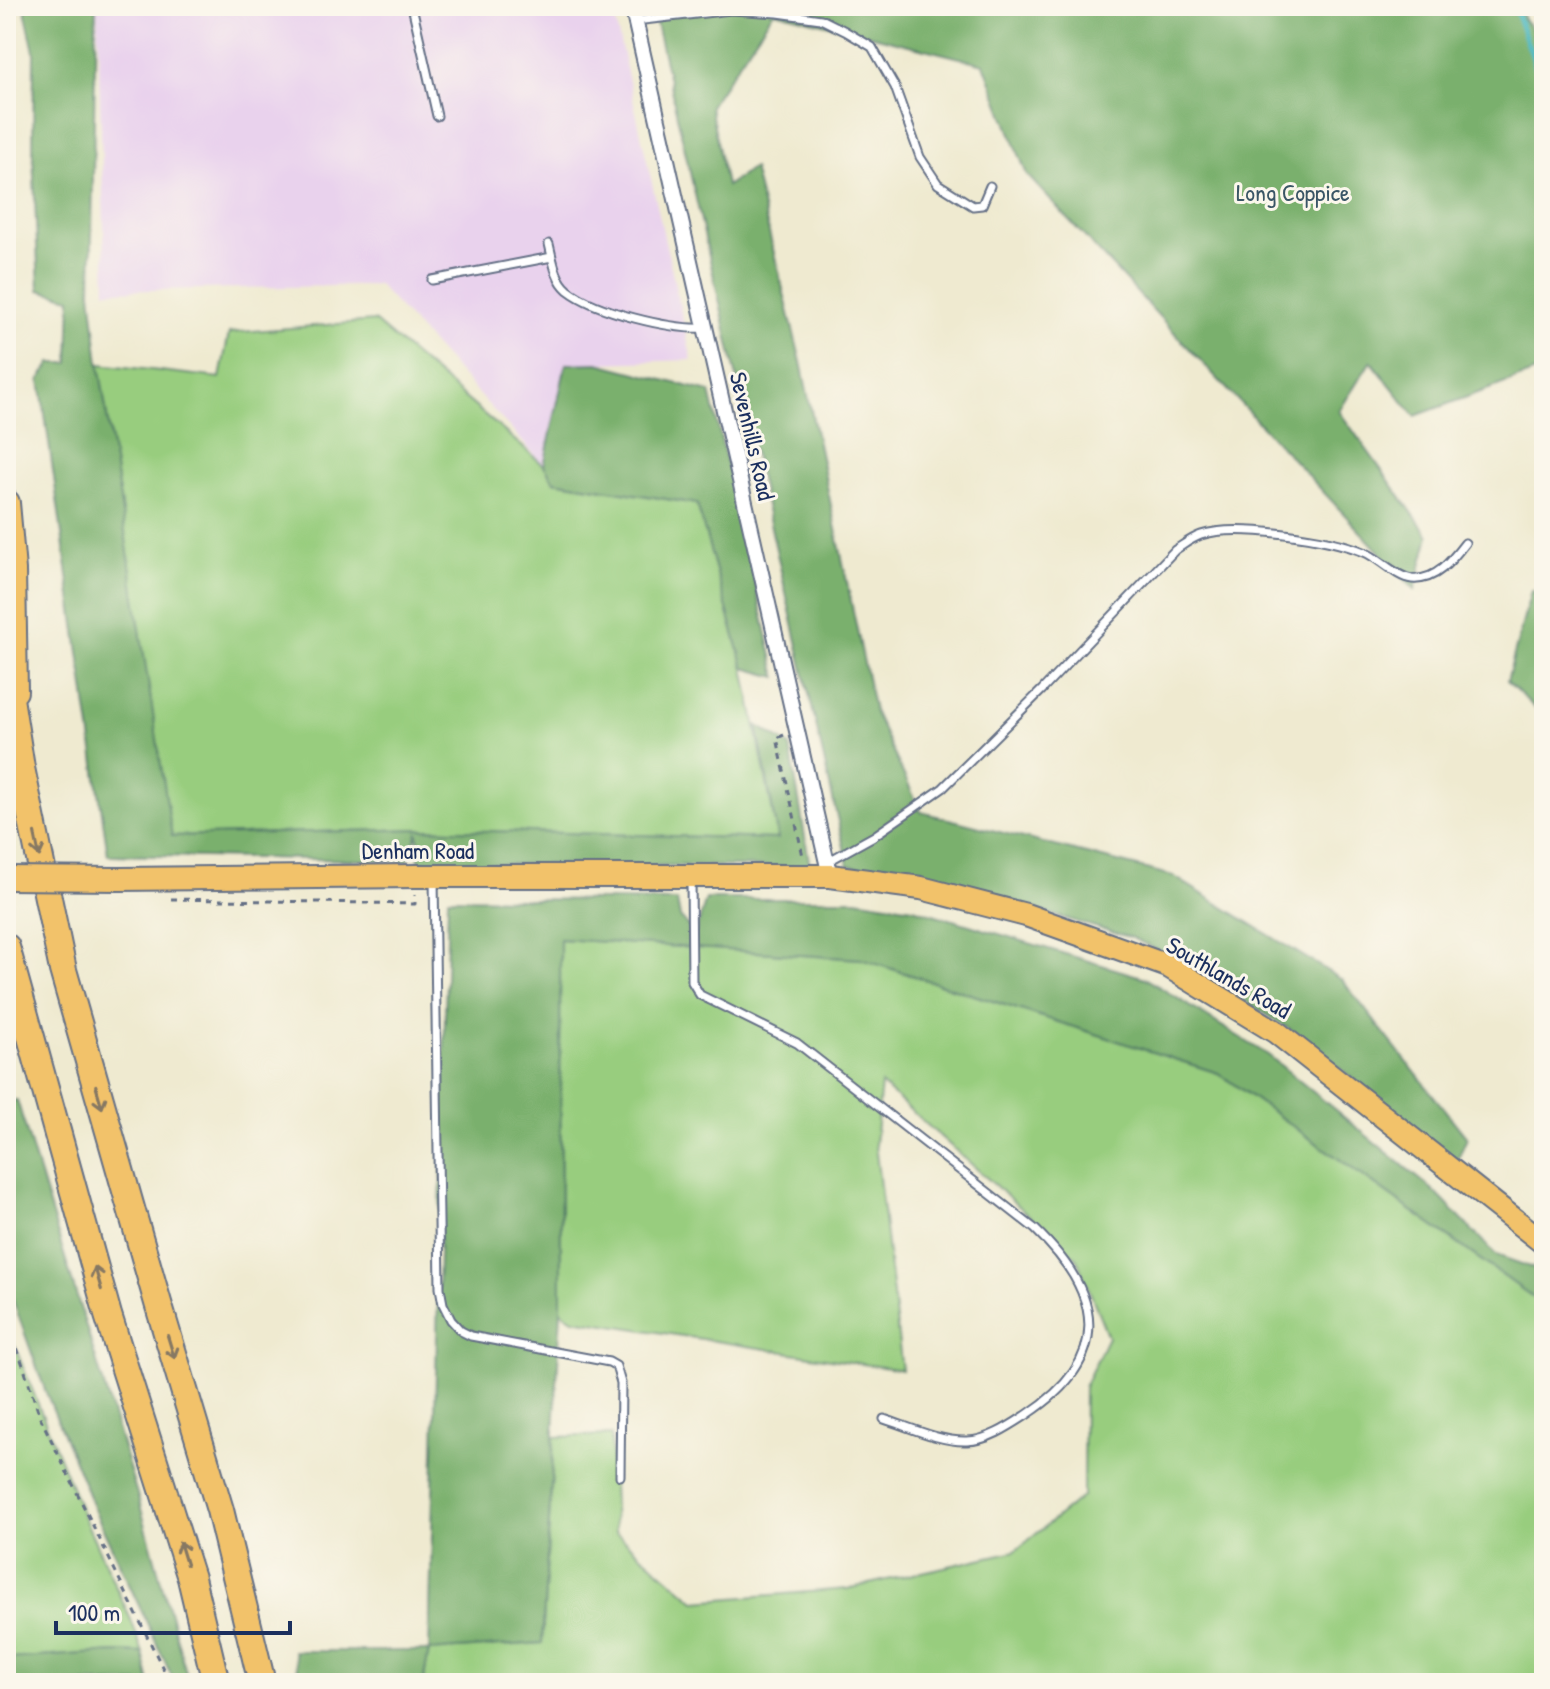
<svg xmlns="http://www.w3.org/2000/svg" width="1550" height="1689" viewBox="0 0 1550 1689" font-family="'Patrick Hand',sans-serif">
<rect width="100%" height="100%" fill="#fbf7ec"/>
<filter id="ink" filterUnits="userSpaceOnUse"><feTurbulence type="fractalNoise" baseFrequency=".0125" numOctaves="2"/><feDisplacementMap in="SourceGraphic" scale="16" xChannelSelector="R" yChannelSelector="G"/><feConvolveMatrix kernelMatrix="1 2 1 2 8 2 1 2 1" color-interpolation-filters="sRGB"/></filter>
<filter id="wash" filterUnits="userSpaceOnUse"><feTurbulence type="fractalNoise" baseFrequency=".006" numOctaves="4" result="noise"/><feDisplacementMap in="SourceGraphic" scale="32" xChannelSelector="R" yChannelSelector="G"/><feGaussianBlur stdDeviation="1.8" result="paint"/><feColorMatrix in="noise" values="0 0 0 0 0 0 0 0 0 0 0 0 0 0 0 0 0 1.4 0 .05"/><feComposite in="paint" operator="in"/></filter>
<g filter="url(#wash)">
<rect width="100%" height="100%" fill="#efead0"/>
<path fill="#e9d2ed" d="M97,6H612L692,360L566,364L544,465L378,285L106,291Z"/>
<path fill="#98cd7e" stroke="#5a7e6e" stroke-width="2" d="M374,321L544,465L554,481L697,504L744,668L778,839L419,829L171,836L99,364L220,378L229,333Z
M560,939L861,959L1218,1073L1544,1305V1683H423L429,1651L542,1643L554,1437L611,1435L615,1532L695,1601L847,1589L1015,1551L1083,1496L1084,1387L1108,1337L1076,1257L881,1084L875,1144L902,1370L573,1319L561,1311Z
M6,1324L81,1511L131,1620L143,1653L115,1652L6,1659Z"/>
<path fill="#7ab06d" stroke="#4a7066" stroke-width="2" d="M24,6H96L91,292L99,364L172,836L419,829L778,839L757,725L790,746L810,867L419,863L418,832L408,861L108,855L40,380L51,363H69L71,298L39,290L33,155L34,51Z
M652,6H1520L1523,18L1544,44V369L1415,416L1371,361L1339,411L1429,536L1415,590L1027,175L984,64L774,11L710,106L726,186L753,168L801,362L874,711L921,812L1173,876L1342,980L1467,1138L1457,1161L1297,1034L1181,961L1132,938L1013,903L848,865Z
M598,363L710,392L777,677L744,668L697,504L554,481L544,465L566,364Z
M1531,591L1544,592V717L1507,681Z
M448,898L677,901L680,917L695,934L706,899H856L913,908L1145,978L1268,1055L1433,1190L1496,1255L1544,1272V1305L1218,1073L861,959L560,939L561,1311L542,1643L429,1651L423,1683H300L294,1651H429Z
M17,1100L137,1494L189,1683H175L94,1509L45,1390L6,1281V1101Z
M115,1652L143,1653L150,1683H6V1659Z"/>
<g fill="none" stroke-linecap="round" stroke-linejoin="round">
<path stroke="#48b7c0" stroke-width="5" d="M1514,6L1544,89"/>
</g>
</g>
<g filter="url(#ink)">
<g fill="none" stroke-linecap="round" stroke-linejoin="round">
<defs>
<path id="service" d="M412,6L437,116
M635,21L731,10L778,13L821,19L845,31L872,47L895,87L920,157L938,184L973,206L982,205L990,186
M549,244C553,260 555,279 568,290C596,312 671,330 706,328
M432,280L552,257
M827,862L874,836L943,788L1042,690L1175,550C1183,545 1192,538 1201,535C1236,523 1330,538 1364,552C1379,558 1396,577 1412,579C1436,581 1452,560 1465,543
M434,878L440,1288L443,1304L451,1320L461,1331L471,1336L609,1362L616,1366L621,1383L620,1476
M691,879L692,982L700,995L797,1043L1035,1229C1103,1294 1113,1358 1028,1414C1011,1425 988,1441 967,1441C940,1442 909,1427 884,1419"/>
<path id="minor" d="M632,6L830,876"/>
<path id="primary" d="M119,879L416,876H830L921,888L1026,915L1168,966L1276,1032L1544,1243"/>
<path id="motorway" d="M6,503L12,570L14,691
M6,673L21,768L63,970L158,1303L220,1510L262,1683
M6,947L108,1315L191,1578L216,1683"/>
</defs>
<use href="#service" stroke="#657086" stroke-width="11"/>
<use href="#minor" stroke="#657086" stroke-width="18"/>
<use href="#primary" stroke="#657086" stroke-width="26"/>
<use href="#motorway" stroke="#657086" stroke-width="30"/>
<path stroke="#657086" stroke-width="3" stroke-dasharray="6 6" stroke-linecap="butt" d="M784,735L777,738L803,856
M171,899L415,904V895
M6,1314L40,1417L170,1683"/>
<use href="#service" stroke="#fff" stroke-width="7"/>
<use href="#minor" stroke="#fff" stroke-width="14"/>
<use href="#primary" stroke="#f2c26a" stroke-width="22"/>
<use href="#motorway" stroke="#f2c26a" stroke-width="26"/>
<defs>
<path id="primary-bridge" d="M6,878L119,879"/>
</defs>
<use href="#primary-bridge" stroke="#657086" stroke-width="26" stroke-linecap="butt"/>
<use href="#primary-bridge" stroke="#f2c26a" stroke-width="22"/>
</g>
<defs><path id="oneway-shaft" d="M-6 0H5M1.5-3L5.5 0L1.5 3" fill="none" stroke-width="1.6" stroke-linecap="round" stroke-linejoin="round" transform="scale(2)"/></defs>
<g stroke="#867864">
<use href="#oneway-shaft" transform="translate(37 845) rotate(78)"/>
<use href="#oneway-shaft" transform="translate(99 1097) rotate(74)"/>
<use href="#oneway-shaft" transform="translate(98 1278) rotate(-106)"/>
<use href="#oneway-shaft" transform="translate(171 1347) rotate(73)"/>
<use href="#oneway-shaft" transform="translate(183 1553) rotate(-107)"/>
</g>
</g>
<g text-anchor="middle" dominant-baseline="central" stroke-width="6" stroke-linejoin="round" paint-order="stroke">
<g font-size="24" fill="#3a5666" stroke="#fbf7ec">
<text x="1293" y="192">Long Coppice</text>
</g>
<g font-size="24" fill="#1b2f5e" stroke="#fbf7ec">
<text transform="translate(753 436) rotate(77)">Sevenhills Road</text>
<text x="418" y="850">Denham Road</text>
<text transform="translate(1229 977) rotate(30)">Southlands Road</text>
</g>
</g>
<rect width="1550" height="1689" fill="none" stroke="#fbf7ec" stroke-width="32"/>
<path d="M56 1621v12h234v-12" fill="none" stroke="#1b2f5e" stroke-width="4"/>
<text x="68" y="1621" font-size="24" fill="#1b2f5e" stroke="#fbf7ec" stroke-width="6" paint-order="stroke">100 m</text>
</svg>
